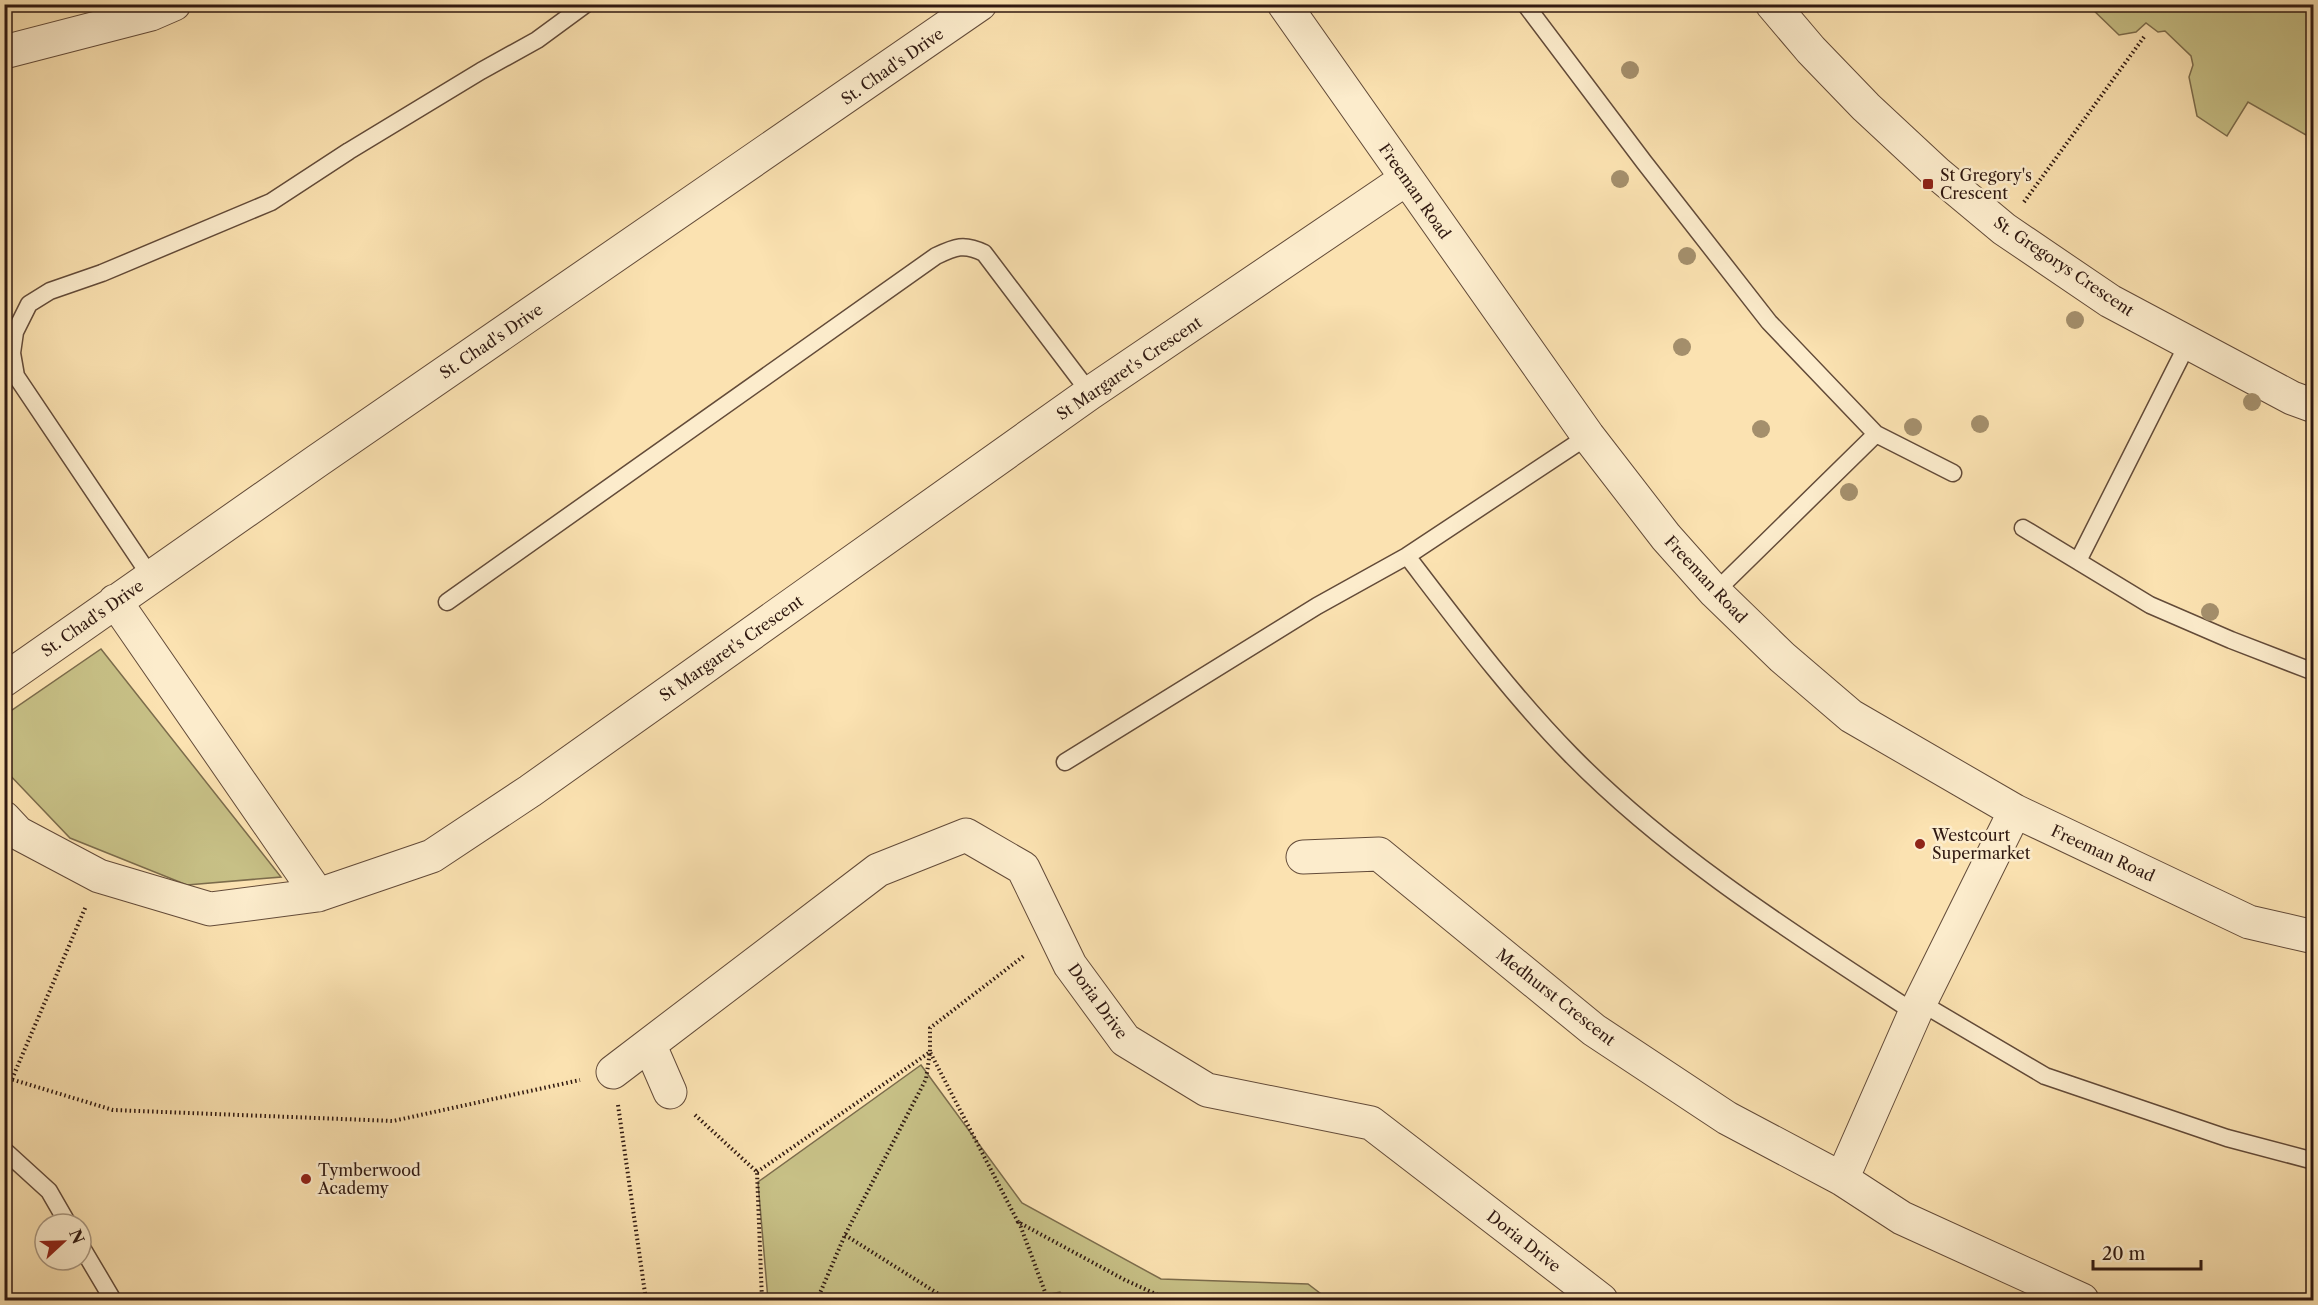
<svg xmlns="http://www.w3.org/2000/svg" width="2318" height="1305" viewBox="0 0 2318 1305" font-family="'Libre Caslon Text',serif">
<rect width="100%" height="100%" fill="#fbe2b1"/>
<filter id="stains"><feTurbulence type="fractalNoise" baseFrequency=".00333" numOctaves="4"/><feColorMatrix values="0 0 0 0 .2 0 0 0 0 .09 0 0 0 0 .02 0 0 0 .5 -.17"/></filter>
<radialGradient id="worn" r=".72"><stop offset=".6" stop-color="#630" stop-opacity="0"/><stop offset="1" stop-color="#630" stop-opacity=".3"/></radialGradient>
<path fill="#c7c086" stroke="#7c6c4c" stroke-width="1.5" d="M2088,5H2313V139L2248,102L2227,136L2197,116L2189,77L2193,65L2191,56L2165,31L2158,32L2146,23L2136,32L2119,35Z
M101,649L281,877L187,885L70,838L5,770V715Z
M921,1065L1022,1203L1161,1279L1308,1284L1329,1300H1066L1060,1292L1021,1300H768L758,1182Z"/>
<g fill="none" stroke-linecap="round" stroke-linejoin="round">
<defs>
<path id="service" d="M1525,4L1644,162L1769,322L1876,434L1953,473
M2023,528L2150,605L2231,640L2314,672
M1407,556L1588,436
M2078,561L2188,343
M151,577L16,376L12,353L15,332L29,304L50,291L102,273L271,202L349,151L481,71L537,40L586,4
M1715,592L1876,434
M447,602L936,256C955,247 964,243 984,253L1090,393
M1065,762L1317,606L1407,556C1459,624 1511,694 1571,755C1671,857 1796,935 1915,1013
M1921,1003L2045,1076L2227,1138L2314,1161
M4,1150L49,1191L68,1224
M81,1246L113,1300"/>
<path id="minor" d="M1284,4L1588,436L1666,537L1715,592L1782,657L1851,716L2015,811L2249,922L2314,937
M1772,4L1811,50L1866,107L1938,174L2004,229L2110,301L2292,398L2314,406
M4,52L151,14L174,4
M115,601L318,895
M4,680L317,461L980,4
M4,818L18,833L99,876L210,909L318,895L432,856L530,791L1090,393L1406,179
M1303,857L1379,854L1594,1030L1727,1118L1842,1179L1902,1218L2082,1300
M650,1046L670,1092
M613,1072L878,870L966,835L1023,868L1070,965L1125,1040L1207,1090L1371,1123L1601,1300
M1842,1179L1915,1013L2015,811"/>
</defs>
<use href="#service" stroke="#634b39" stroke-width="19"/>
<use href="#minor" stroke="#634b39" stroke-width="35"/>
<path stroke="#301911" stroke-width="4" stroke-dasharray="1.5 3" stroke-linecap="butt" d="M2024,202L2144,37
M4,1077L113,1110L393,1121L580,1080
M12,1079L86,906
M618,1105L646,1300
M695,1115L757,1172L762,1300
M757,1172L930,1052L1018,1222L1125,1280L1169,1300
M1019,1222L1048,1300
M845,1235L948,1300
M817,1300L845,1235L926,1079L930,1052V1028L1025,955
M1142,1300L1159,1297
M1275,1300H1289"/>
<use href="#service" stroke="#fceccc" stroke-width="16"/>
<use href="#minor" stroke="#fceccc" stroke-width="33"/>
</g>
<g fill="#a48f6c">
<circle cx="1630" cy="70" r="9"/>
<circle cx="1620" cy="179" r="9"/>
<circle cx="1687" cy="256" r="9"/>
<circle cx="2075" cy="320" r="9"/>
<circle cx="1682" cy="347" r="9"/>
<circle cx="2252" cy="402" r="9"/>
<circle cx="1980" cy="424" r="9"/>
<circle cx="1913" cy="427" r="9"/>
<circle cx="1761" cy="429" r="9"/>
<circle cx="1849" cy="492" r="9"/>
<circle cx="2210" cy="612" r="9"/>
</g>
<g fill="#8f2418" stroke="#fceccc" stroke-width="2">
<rect x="1922" y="178" width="12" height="12" rx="3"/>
<circle cx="1920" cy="844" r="6"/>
<circle cx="306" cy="1179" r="6"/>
</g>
<g text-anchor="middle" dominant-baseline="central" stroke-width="5" stroke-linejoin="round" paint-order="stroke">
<g font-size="16" fill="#301911" stroke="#fceccc">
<text transform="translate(892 66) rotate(-35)">St. Chad's Drive</text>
<text transform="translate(1415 191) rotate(55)">Freeman Road</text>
<text transform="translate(2064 266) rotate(34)">St. Gregorys Crescent</text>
<text transform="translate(491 341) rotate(-34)">St. Chad's Drive</text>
<text transform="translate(1129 368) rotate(-34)">St Margaret's Crescent</text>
<text transform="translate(1706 579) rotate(47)">Freeman Road</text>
<text transform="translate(92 618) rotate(-35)">St. Chad's Drive</text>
<text transform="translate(731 648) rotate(-35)">St Margaret's Crescent</text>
<text transform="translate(2103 853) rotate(25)">Freeman Road</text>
<text transform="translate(1556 997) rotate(38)">Medhurst Crescent</text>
<text transform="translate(1098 1001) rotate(54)">Doria Drive</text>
<text transform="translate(1524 1241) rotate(38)">Doria Drive</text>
</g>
<g font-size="16" fill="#301911" stroke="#fceccc" text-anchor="start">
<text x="1940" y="175">St Gregory's<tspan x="1940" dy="18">Crescent</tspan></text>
<text x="1932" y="835">Westcourt<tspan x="1932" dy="18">Supermarket</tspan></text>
<text x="318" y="1170">Tymberwood<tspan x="318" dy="18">Academy</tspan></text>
</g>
</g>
<rect width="2318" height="1305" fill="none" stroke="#fbe2b1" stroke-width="24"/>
<rect x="6" y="6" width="2306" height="1293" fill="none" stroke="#301911" stroke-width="3"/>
<rect x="12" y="12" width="2294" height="1281" fill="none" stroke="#301911" stroke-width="1.5"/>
<g transform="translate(63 1242) rotate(68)"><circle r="28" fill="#fceccc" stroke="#aa9881" stroke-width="1.5"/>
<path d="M0-4.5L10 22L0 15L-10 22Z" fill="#8f2418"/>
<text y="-9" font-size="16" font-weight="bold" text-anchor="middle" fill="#301911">N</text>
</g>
<path d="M2093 1260v9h108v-9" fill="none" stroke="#301911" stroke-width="3"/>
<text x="2102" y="1260" font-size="18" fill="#301911" stroke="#fceccc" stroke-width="4.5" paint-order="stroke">20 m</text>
<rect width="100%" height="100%" filter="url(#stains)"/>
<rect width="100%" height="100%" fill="url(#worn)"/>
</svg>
